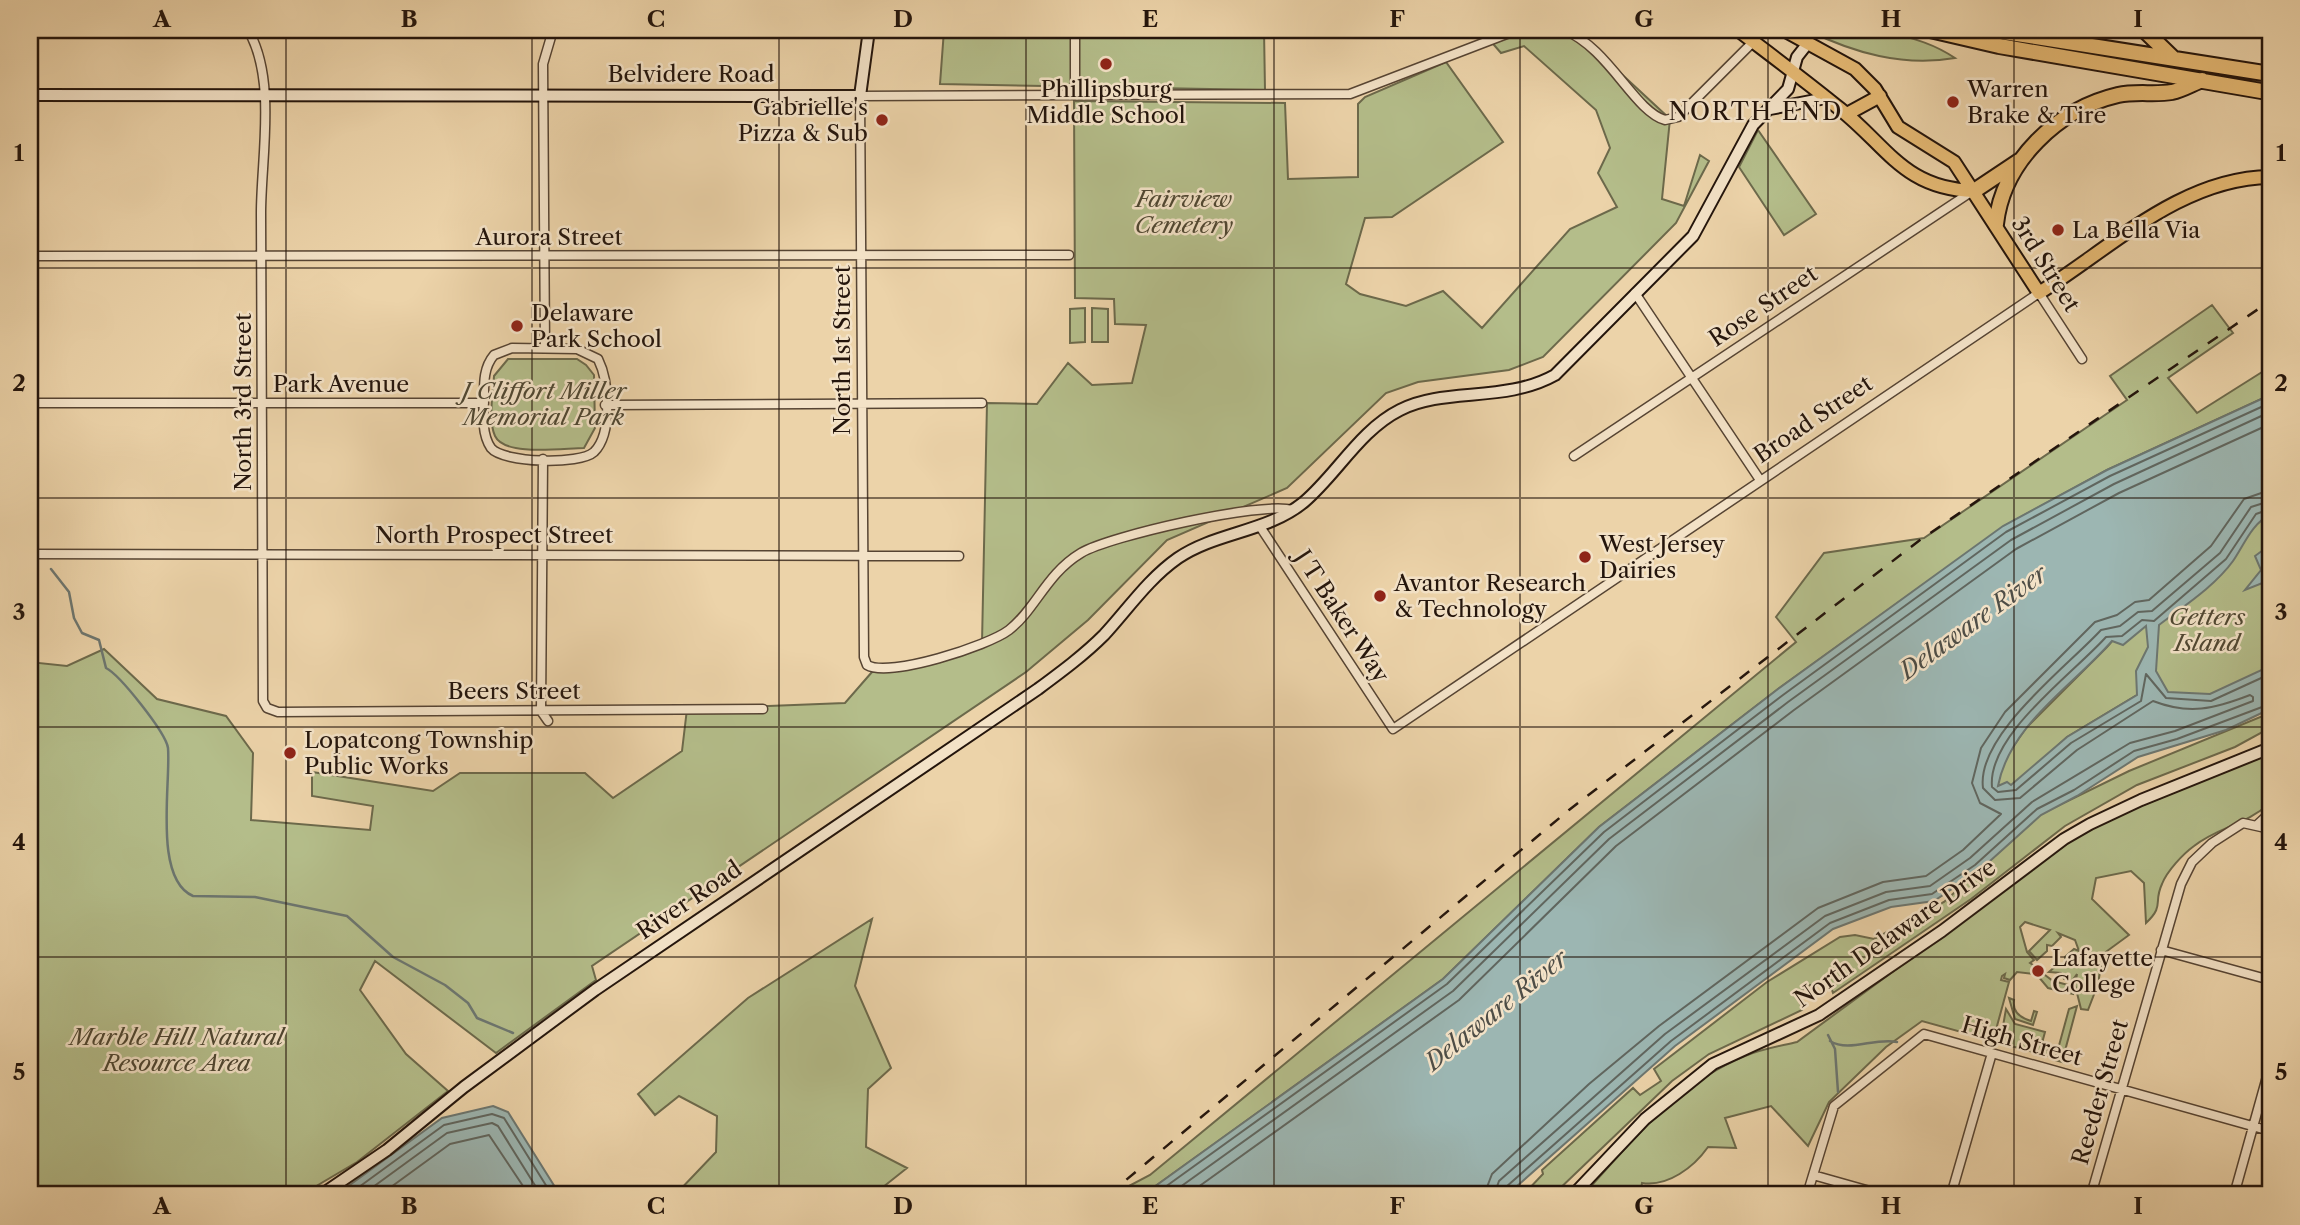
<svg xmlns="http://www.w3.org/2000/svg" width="2300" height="1225" viewBox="0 0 2300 1225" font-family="'Libre Caslon Text',serif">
<rect width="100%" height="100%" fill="#ecd3a9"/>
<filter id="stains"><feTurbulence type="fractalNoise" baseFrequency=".00286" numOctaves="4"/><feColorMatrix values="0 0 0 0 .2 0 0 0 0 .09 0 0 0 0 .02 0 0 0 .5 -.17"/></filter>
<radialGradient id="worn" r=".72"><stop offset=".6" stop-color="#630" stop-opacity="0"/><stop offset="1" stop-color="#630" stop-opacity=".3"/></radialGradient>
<path fill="#b4bd8a" stroke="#6c694b" stroke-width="2" d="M944,30H1264L1265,90L940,84Z
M1481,30H1574L1670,119L1662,199L1684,206L1700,155L1709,161L1676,223L1543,357L1509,370L1418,382L1386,393L1287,488L1167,540L1088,620L1026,672L592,966L596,980L496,1053L375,961L360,990L406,1054L448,1091L357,1162L301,1195H30V662L67,666L104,649L157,699L226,716L253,753L251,820L370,830L373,806L312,796V772L433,791L460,773H585L613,798L682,751L687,709L845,703L872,672L982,643L987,403L1037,404L1068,363L1092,385L1132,383L1146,325L1115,324L1114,299L1075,298L1074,101L1285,103L1288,179L1358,177V104L1365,97L1446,62L1503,142L1392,217L1365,218L1346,284L1360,294L1406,306L1443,291L1482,328L1570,229L1617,207L1598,173L1610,148L1596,110L1524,46L1501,53Z
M1807,30C1859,30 1910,28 1955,58C1903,67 1854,53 1807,30Z
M1758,130L1816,214L1784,235L1739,167Z
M2212,305L2233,333L2168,378L2197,413L2270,367V395L2107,470L2006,525L1778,689L1599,827L1443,979L1143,1195H1112L1150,1175L1796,642L1776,617L1824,553L1924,538L2127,400L2110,376Z
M1085,308V342L1070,343V309Z
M1092,308L1108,309V342H1092Z
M508,359H577L586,365L594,375L595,428L584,448C564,448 505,457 495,436C488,421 493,392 494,376Z
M2270,515V666L2215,702L2137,695L2067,737L1979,818L1997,786L2004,760L2026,728L2107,647L2196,544Z
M2270,713V728L2235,747L2137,785L2065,826L1971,899L1833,993L1830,984L1810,985L1798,993L1802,1010L1709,1054L1672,1081L1553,1195H1523L1543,1174L1542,1170L1633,1088L1640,1095L1661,1081L1654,1069L1767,982L1840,937L1855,935L1874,939L1944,902L2041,814L2129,771Z
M2270,753V803C2246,825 2218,827 2194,846C2183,854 2167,871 2162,884C2153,903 2165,905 2146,923L2144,883L2131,871L2096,878L2092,899L2129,935L2103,954L2098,984L2088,1010L2081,1009L2075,985L2077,974L2072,981L2064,979L2061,973L2049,972L2058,964H2065V957L2074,949L2079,951L2075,940L2058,933L2061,937L2052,946L2047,945V951L2037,960L2029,951L2050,930L2025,922L2020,927L2027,952L2034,960L2030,963L2039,969L2034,974L2017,972L2010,980L2004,978L2005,974L2002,976L2001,980L2009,982L1994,1037L1990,1040L1922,1021L1886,1047L1829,1102L1808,1146L1771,1106L1725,1118L1736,1148L1708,1147C1694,1167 1668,1187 1642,1183L1640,1195H1583C1633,1141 1674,1085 1745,1056C1761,1049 1780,1046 1797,1042L2079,835L2119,815Z
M872,919L855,986L891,1068L868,1089L866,1147L907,1168L873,1195H840L836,1190L827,1195H675L716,1152L717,1116L679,1096L655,1115L638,1094L748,998Z
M2041,972L2053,981L2072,986L2073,994L2048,988L2037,975Z
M2009,998L2014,1000C2012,1012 2021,1018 2031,1021L2034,1011L2037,1012L2033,1025L2015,1019Z
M2077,1006L2062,1062L2055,1060L2069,1009Z
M2006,1009L2015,1024L2045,1032L2041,1047L2049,1051L2048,1056L2000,1043Z"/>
<path fill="#9cb6b2" stroke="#6c7670" stroke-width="2" fill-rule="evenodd" d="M2270,395V515C2252,523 2244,545 2233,561C2215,586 2184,606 2159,625L2156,671L2168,692L2210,694L2270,666V709L2226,730L2138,757L2077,796L2041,815L1980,870L1934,901L1891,907L1833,929L1675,1046L1507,1195H1143L1443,979L1599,827L1778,689L2003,526L2107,470ZM2146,626L2148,647L2136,671L2137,695L2067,737L2011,785L2007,782L1998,786C2010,724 2072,687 2112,641L2123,645Z
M2270,545V580L2245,590L2261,570L2255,556Z
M493,1106L508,1112L560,1195H336L442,1118Z"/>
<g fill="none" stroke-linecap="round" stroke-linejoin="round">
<path stroke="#60665f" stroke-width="2" d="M2270,509L2256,514L2226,559L2154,621L2142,620L2122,636L2106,637C2074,673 1987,735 1992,787L1998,792L2016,790L2071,743L2141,701L2146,674L2166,698L2211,701L2270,674
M348,1195L444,1125L492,1114L504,1118L552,1195
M362,1195L447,1133L492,1123L498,1126L541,1195
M380,1195L450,1144L489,1135L529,1195
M1154,1195L1447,984L1604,832L1783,695L2006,532L2110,476L2270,403
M1169,1195L1453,991L1609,839L1788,702L2011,540L2114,484L2270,412
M1187,1195L1459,1000L1616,846L1794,710L2016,549L2119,493L2270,424
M1484,1195L1492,1174L1589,1084L1659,1026L1818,908L1883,882L1926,876L1963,850L2001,814L1980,803L1972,783L1981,748L2005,712L2095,622L2117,615L2135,602L2149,600L2211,546L2244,499L2270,490
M1494,1195L1499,1181L1665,1034L1825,916L1886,892L1930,886L1970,858L2032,802L2130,743L2175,731L2253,701V697L2250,695C2214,709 2189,715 2153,701L2077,750L2020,798L1995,800L1983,788C1976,735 2068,666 2101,630L2120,626L2138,612L2152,611L2220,553L2251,507L2270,501
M1503,1195L1506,1187L1671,1041L1830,923L1889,900L1932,894L1975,865L2037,809L2074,790L2134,751L2177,739L2270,704"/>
<path stroke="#6c7670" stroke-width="2.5" d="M51,569L69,592L74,618L82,633L99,640L106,668C120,675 166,733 168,748C171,783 153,879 193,896L255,897L347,916L393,957L445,985L468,1003L477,1018L513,1033
M1828,1035L1835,1049L1838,1092
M1830,1041C1849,1053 1875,1037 1897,1042"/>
<defs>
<path id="street" d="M248,30C277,79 261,158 261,213C261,376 263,538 263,701L267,708L278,712L763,709
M1564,30C1609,48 1634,111 1665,120L1678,117L1753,42
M1075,93V30
M30,256L1069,255
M1635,293L1760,480
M512,348L577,349L598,359C609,381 613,433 594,452C580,465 503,463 491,448C482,435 483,416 484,401C484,384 483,368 494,355Z
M545,348L543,64L553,30
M30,403H484
M605,405L982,403
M1574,456L1971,192
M543,459L541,711L548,721
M1292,510C1263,501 1109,536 1081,553C1046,574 1036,609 1009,630C988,646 889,678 867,665L864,657L860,96L1350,94L1517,30
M1259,525L1393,729L2039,293L2082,359
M30,554L959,556
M2257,825L2270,813
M2161,950L2270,980
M1813,1175L1884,1195
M1807,1195L1834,1106L1924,1034L2270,1131
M1951,1195L1992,1053
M2091,1195L2181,884L2192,862L2212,843L2243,823L2270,829
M2234,1195L2270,1066"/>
<path id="secondary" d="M30,95L860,96L869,30
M1770,109L1826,98
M321,1195L387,1150L464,1087L595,990L1038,689C1061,672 1084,655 1104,635C1128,609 1148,579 1178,558C1216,532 1268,532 1304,502C1337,474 1360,430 1400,410C1444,387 1505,403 1555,375L1693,236L1753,125L1788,89L1797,57L1808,43
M1573,1195L1645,1119L1713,1064L1819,1015L1942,931L2064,839L2090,824L2141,800L2270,748"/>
<path id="primary" d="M1738,30C1772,56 1807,82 1840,109C1887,146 1904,189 1974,191
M1784,30L1855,69L1875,89L1898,127L1954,162L2039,293C2111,248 2181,178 2270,177
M1847,114L1880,96"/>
<path id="highway" d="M1930,30L1999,46L2267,92
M1991,30L2270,74
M2144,30L2173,58
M1974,191L2019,161
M1996,224C2003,161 2058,109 2118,95C2136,91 2155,95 2172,92C2182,90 2192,84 2202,80"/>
</defs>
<use href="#street" stroke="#564433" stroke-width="11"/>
<use href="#secondary" stroke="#24150c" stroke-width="14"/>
<use href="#primary" stroke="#24150c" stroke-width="16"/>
<use href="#highway" stroke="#24150c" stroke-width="18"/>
<use href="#street" stroke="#f3e2c7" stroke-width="8"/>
<use href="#secondary" stroke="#f3e2c7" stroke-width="10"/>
<use href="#primary" stroke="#e6ba74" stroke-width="12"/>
<use href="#highway" stroke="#e6ba74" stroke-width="14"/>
<path stroke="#24150c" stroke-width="2.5" stroke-dasharray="12 12" stroke-linecap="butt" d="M1108,1195L1569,810L1920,540L2270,301"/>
</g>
<path fill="none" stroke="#24150c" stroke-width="2" stroke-opacity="0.55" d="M286,30V1195M532,30V1195M779,30V1195M1026,30V1195M1274,30V1195M1520,30V1195M1768,30V1195M2014,30V1195M30,268H2270M30,498H2270M30,727H2270M30,957H2270"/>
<g fill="#8f2418" stroke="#f3e2c7" stroke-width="2.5">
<circle cx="1106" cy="64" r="7"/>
<circle cx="1953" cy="102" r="7"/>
<circle cx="882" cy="120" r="7"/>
<circle cx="2058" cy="230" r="7"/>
<circle cx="517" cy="326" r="7"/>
<circle cx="1585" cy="557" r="7"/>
<circle cx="1380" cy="596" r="7"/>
<circle cx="290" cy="753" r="7"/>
<circle cx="2038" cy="971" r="7"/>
</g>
<g text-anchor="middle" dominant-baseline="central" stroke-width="5" stroke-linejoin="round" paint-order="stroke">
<g font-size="23" fill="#24150c" stroke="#f3e2c7">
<text x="691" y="74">Belvidere Road</text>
<text x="549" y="237">Aurora Street</text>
<text transform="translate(2046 264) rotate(58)">3rd Street</text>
<text transform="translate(1763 306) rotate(-34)">Rose Street</text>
<text transform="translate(842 350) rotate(-90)">North 1st Street</text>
<text x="341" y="384">Park Avenue</text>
<text transform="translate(243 402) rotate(-90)">North 3rd Street</text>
<text transform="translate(1813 419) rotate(-34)">Broad Street</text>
<text x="494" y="535">North Prospect Street</text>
<text transform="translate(1342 616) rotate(57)">J T Baker Way</text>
<text x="514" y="691">Beers Street</text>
<text transform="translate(689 900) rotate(-34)">River Road</text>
<text transform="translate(1895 933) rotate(-35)">North Delaware Drive</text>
<text transform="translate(2022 1041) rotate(16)">High Street</text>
<text transform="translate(2100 1092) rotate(-74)">Reeder Street</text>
</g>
<g font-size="23" fill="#24150c" stroke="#f3e2c7" text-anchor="start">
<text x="1106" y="89" text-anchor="middle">Phillipsburg<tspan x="1106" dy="26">Middle School</tspan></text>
<text x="1967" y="89">Warren<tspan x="1967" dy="26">Brake &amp; Tire</tspan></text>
<text x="868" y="107" text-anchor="end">Gabrielle's<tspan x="868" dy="26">Pizza &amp; Sub</tspan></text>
<text x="2072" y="230">La Bella Via</text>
<text x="531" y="313">Delaware<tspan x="531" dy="26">Park School</tspan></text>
<text x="1599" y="544">West Jersey<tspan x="1599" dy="26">Dairies</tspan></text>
<text x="1394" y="583">Avantor Research<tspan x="1394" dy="26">&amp; Technology</tspan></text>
<text x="304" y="740">Lopatcong Township<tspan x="304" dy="26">Public Works</tspan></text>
<text x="2052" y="958">Lafayette<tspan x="2052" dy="26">College</tspan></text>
</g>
<g font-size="23" font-style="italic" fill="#4f4732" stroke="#f3e2c7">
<text x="1184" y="199">Fairview<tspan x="1184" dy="26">Cemetery</tspan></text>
<text x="544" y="391">J Cliffort Miller<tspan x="544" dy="26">Memorial Park</tspan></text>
<text x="2207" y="617">Getters<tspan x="2207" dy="26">Island</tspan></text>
<text x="177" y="1037">Marble Hill Natural<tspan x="177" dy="26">Resource Area</tspan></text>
</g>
<g font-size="24" letter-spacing="2" fill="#24150c" stroke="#f3e2c7">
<text x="1756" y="111">NORTH END</text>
</g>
<g font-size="24" font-style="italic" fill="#4e4d46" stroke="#f3e2c7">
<text transform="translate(1973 622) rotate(-36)">Delaware River</text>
<text transform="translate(1496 1010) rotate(-39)">Delaware River</text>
</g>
</g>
<rect width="2300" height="1225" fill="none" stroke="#ecd3a9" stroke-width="77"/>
<rect x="38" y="38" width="2224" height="1148" fill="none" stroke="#24150c" stroke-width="2.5"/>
<g font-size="23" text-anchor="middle" font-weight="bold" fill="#24150c">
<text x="162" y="27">A</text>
<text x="409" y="27">B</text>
<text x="656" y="27">C</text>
<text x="903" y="27">D</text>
<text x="1150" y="27">E</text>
<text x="1397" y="27">F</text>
<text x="1644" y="27">G</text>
<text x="1891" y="27">H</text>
<text x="2138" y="27">I</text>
<text x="19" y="161">1</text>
<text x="2281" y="161">1</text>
<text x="19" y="391">2</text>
<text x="2281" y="391">2</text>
<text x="19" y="620">3</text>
<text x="2281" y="620">3</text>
<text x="19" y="850">4</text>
<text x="2281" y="850">4</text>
<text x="19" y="1080">5</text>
<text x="2281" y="1080">5</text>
<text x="162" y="1214">A</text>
<text x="409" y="1214">B</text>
<text x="656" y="1214">C</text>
<text x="903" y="1214">D</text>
<text x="1150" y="1214">E</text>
<text x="1397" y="1214">F</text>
<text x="1644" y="1214">G</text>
<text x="1891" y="1214">H</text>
<text x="2138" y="1214">I</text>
</g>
<rect width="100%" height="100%" filter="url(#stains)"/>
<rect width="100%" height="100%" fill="url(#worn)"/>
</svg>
